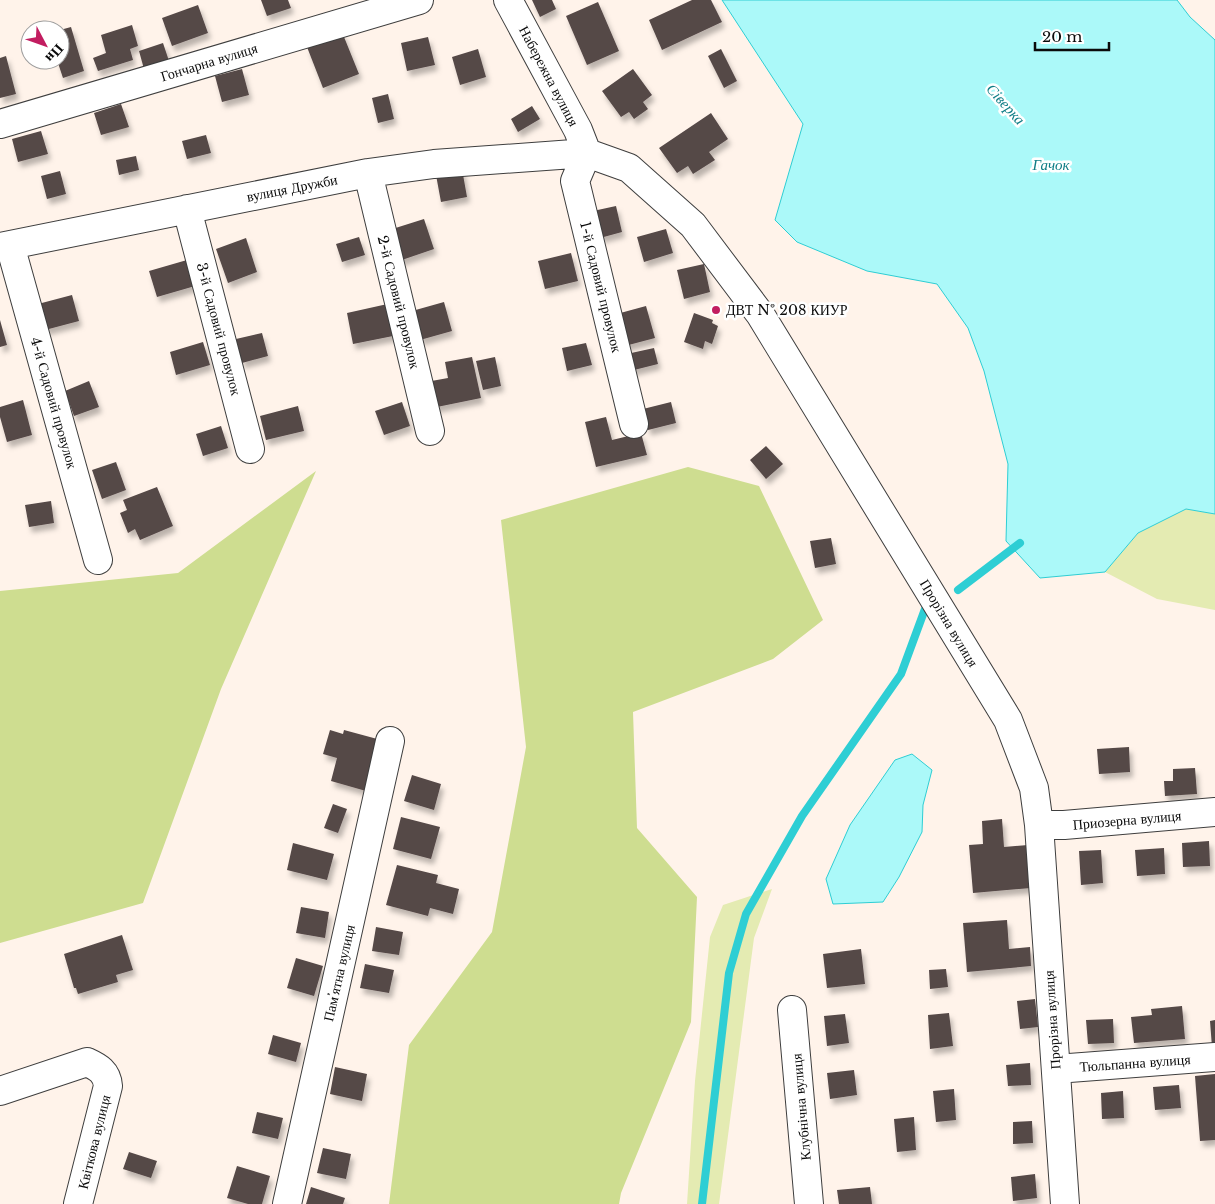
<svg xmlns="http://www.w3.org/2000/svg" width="1215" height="1204" viewBox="0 0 1215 1204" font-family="'Libre Baskerville',serif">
<defs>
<filter id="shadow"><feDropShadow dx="3" dy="5.5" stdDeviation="2.5" flood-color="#0004"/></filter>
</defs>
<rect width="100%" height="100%" fill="#fff3ea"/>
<path fill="#e4ebb2" d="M1186,509L1215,514V610L1157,599L1105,572L1138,533Z
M772,889L754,938L719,1204H687L695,1081L710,937L723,905Z"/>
<path fill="#cedd90" d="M688,467L759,486L823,620L773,659L633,712L637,828L697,897L691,1022L621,1193L619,1204H389L409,1045L492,932L526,747L501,520Z
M316,471L221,689L143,903L0,943V591L178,573Z"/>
<path fill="#abf9f9" stroke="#2eced4" d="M722,0H1177L1190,17L1215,40V514L1186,509L1138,533L1105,572L1040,578L1006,541L1008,464L984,371L968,328L937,284L867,271L797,242L775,220L803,124Z
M912,754L932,770L923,805L922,832L899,877L883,902L833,904L826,879L850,825L895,760Z"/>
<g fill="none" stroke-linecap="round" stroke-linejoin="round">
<path stroke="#2eced4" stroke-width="8" d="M958,590L1020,543
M702,1204L729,973L746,914L802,816L901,674L925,609"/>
</g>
<path fill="#554847" filter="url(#shadow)" d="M261,0H288L291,8L267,16Z
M532,0H552L556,9L540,17Z
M692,0H711L722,22L662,50L649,20Z
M598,2L619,51L587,65L566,16Z
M198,5L208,33L172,46L162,18Z
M132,25L138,46L130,49L133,60L98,71L93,58L106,53L101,35Z
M71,27L84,71L63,78L57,60H60V30Z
M342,32L359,74L323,88L307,47Z
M428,37L435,65L407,71L401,43Z
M163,43L169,61L144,69L139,51Z
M478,49L486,77L460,85L452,57Z
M721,49L737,81L724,88L708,56Z
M6,56L16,94L0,98V58Z
M242,69L249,95L222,102L215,76Z
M633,69L652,95L643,102L648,109L634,119L629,112L621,117L602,91Z
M388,94L394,119L378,123L372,98Z
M121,104L129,127L101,135L94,113Z
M532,106L540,119L518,132L511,119Z
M711,113L728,139L709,152L715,160L693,174L688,166L677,173L659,148Z
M41,131L48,154L18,162L12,139Z
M206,135L211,153L187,159L182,141Z
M136,156L139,170L119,175L116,160Z
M462,169L467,197L441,202L436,175Z
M60,171L66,194L47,199L41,176Z
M616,206L622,232L600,238L593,211Z
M424,219L434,249L396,262L386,231Z
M666,229L673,253L644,262L637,237Z
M359,237L365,255L342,262L336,244Z
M246,238L257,272L228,283L216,249Z
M571,253L578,281L545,289L538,261Z
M187,260L195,286L157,297L149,271Z
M704,264L710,292L684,299L677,270Z
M72,295L79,321L45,330L38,304Z
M444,302L452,331L420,340L412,311Z
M392,303L398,335L353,344L347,313Z
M646,306L655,338L621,347L613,315Z
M694,313L713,320L712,323L718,326L712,344L705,341L703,349L684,342Z
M0,320L7,345L0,347Z
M262,333L268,356L242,363L236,339Z
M203,342L210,365L176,375L170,352Z
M586,343L592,365L567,371L562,348Z
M654,348L658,364L626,372L622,355Z
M472,357L481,398L432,408L426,382L448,378L445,362Z
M495,357L501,386L483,390L476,361Z
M89,381L99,407L74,416L65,391Z
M23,400L32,435L7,442L0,417V407Z
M402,402L410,426L384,435L375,411Z
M671,402L676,423L648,430L643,409Z
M298,406L304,431L266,440L260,416Z
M606,417L612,440L641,433L647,455L596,467L585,422Z
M221,426L228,448L203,456L196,434Z
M766,446L783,464L766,479L750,460Z
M116,462L126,490L102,499L92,470Z
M157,487L173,526L140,540L135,529L128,533L120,513L127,510L123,500Z
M51,501L54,523L29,527L25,505Z
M831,538L836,564L815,568L810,541Z
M330,730L343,734L344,730L381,740L366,791L331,781L337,758L323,754Z
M1129,747L1130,772L1099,774L1097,749Z
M1195,768L1197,794L1165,796L1164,781H1173V769Z
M412,775L441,784L434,810L404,801Z
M333,804L347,809L338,833L324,828Z
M401,817L440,827L431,859L393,849Z
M1002,819L1004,847L1028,845L1031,888L973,893L969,845L983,844L982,821Z
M1209,841L1210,866L1183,867L1182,843Z
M293,843L334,854L327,880L287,870Z
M1164,848L1165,874L1137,876L1135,850Z
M1101,850L1103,883L1081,885L1079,851Z
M397,865L438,875L436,883L459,889L453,914L430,908L428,916L386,905Z
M301,907L329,912L325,938L296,933Z
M1007,920L1009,949L1030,947L1031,966L967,972L963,923Z
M376,927L403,932L399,955L372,951Z
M122,935L133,970L116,975L118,982L78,994L76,988H74L64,954Z
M861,949L865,984L827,988L823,954Z
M296,958L323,966L314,996L287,988Z
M365,964L394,970L389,993L360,988Z
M946,969L948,987L930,989L929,970Z
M1035,999L1038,1027L1020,1029L1017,1001Z
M1182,1006L1185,1039L1134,1043L1131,1017L1152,1015L1151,1009Z
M949,1013L953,1046L930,1049L928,1015Z
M845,1014L849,1043L827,1046L824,1016Z
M1113,1019L1114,1043L1088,1044L1086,1020Z
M1215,1020V1047H1212L1210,1021Z
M273,1035L301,1043L296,1062L268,1054Z
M1030,1063L1031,1085L1008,1086L1006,1065Z
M335,1067L367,1074L362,1101L330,1094Z
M854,1070L857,1095L830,1099L827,1073Z
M1215,1074V1140L1200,1141L1195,1076Z
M1179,1085L1181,1108L1155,1110L1153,1087Z
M954,1089L956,1120L936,1122L933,1091Z
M1123,1091L1124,1118L1102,1119L1101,1093Z
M257,1112L283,1118L278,1139L252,1133Z
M914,1117L916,1150L897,1152L894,1119Z
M1032,1121L1033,1143L1013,1144V1122Z
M323,1148L351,1154L346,1179L317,1173Z
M129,1152L157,1161L151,1178L123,1169Z
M237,1166L270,1176L262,1204H248L227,1198Z
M1035,1174L1037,1198L1013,1201L1011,1177Z
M311,1187L345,1198L343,1204H306Z
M870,1187L872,1204H839L837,1190Z"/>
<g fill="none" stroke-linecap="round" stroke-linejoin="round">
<defs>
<path id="minor" d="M508,0L578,130L587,153
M0,124L419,0
M587,153L575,181L634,424
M368,173L430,431
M187,209L250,449
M10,245L98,560
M0,247L368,173L434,164L587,153L629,168L693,225L760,314L1008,720L1034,788L1039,825L1065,1204
M1039,825H1064L1215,812
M792,1010L809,1204
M1056,1069L1215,1057
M0,1091L87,1062C98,1067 107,1072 108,1086L78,1204
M287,1204L390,741"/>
</defs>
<use href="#minor" stroke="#3e3e3e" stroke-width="30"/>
<use href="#minor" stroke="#fff" stroke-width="28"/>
</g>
<circle fill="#c21d60" stroke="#fff" stroke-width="2" cx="716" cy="310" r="5"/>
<g text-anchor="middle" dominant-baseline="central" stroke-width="5" stroke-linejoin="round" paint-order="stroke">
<g font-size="14" fill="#0b0b0b" stroke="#fff">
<text transform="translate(209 62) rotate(-17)">Гончарна вулиця</text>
<text transform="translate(549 76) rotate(62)">Набережна вулиця</text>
<text transform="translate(292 188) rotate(-11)">вулиця Дружби</text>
<text transform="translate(601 287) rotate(76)">1-й Садовий провулок</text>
<text transform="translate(399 302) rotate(76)">2-й Садовий провулок</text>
<text transform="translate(219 329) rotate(75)">3-й Садовий провулок</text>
<text transform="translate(54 403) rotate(74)">4-й Садовий провулок</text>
<text transform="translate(949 623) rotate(59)">Прорізна вулиця</text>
<text transform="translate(1127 820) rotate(-5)">Приозерна вулиця</text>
<text transform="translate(339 973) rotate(-77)">Памʼятна вулиця</text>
<text transform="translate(1052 1020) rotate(-94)">Прорізна вулиця</text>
<text transform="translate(1135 1063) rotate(-4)">Тюльпанна вулиця</text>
<text transform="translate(801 1107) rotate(-95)">Клубнічна вулиця</text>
<text transform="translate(94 1142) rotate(-76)">Квіткова вулиця</text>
</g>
<g font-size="14" fill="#0b0b0b" stroke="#fff" text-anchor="start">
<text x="726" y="310">ДВТ № 208 КИУР</text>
</g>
<g font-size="15" font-style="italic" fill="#0f7d86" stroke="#fff">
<text transform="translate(1006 104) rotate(48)">Сіверка</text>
<text x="1051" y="164">Гачок</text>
</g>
</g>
<g transform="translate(45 45) rotate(131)"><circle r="24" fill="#ffffff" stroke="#9d9d9d"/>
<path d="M0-4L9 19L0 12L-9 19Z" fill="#c21d60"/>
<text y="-8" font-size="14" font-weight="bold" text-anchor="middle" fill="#0b0b0b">Пн</text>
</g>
<path d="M1035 42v8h74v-8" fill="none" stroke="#0b0b0b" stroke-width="2.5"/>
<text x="1042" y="42" font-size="15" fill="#0b0b0b" stroke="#ffffff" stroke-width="4" paint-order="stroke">20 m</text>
</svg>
